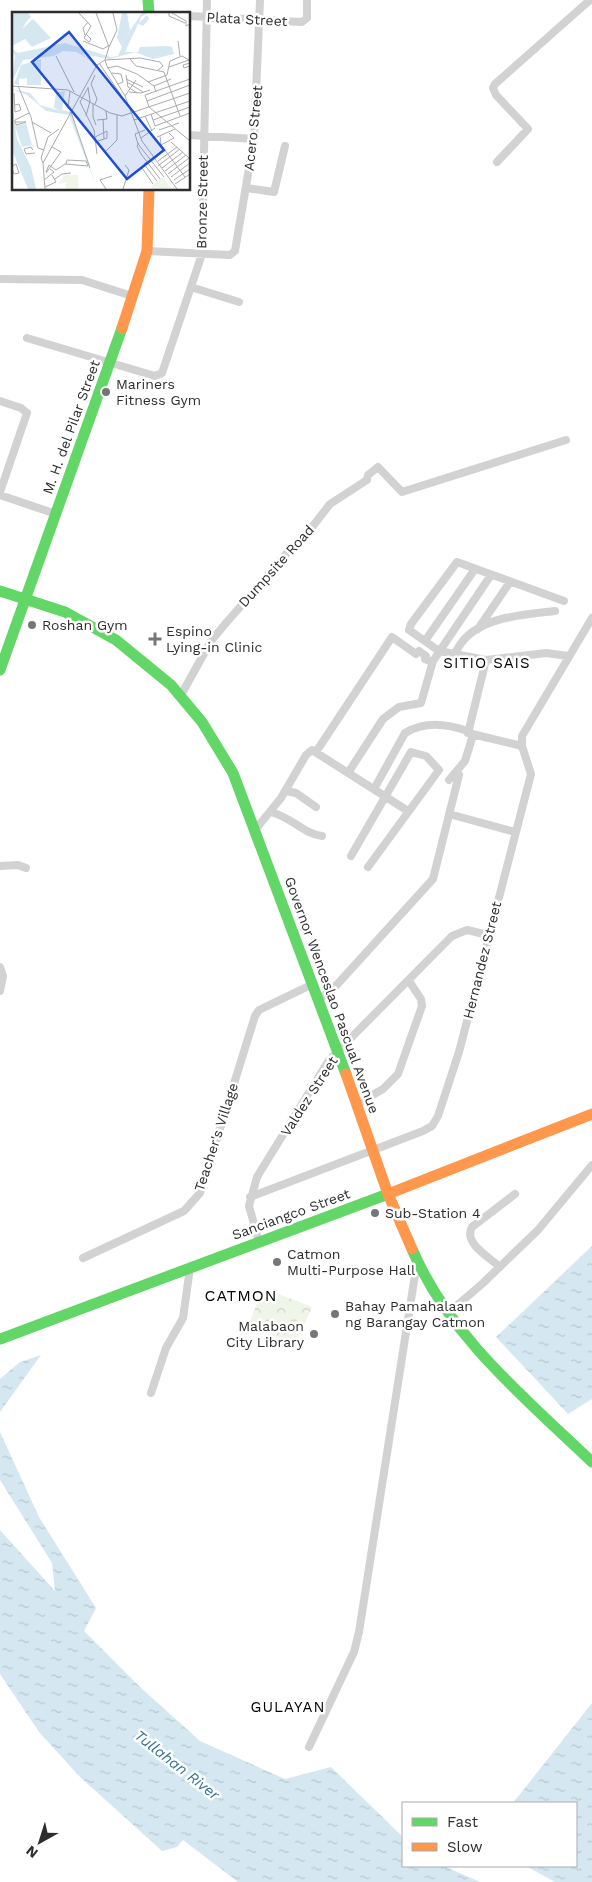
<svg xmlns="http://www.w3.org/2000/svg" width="592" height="1882" viewBox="0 0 592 1882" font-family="'Work Sans',sans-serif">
<defs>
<pattern id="park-crowns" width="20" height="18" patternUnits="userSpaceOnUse" patternTransform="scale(1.25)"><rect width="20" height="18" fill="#f0f5ea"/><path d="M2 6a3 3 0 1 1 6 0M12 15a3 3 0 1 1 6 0" fill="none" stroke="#ced2c9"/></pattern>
<pattern id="water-ripples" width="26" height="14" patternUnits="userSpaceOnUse" patternTransform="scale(1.25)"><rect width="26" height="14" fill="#d5e8f2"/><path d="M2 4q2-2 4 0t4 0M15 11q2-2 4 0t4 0" fill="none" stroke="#b7c7d0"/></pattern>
</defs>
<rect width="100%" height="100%" fill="#fff"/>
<path fill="url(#park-crowns)" d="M268,1290L312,1307L296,1344L248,1326L261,1293Z"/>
<path fill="url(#water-ripples)" d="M592,1246V1399L568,1414L496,1337Z
M41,1355L0,1412V1379L20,1362Z
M0,1432L39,1517L96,1608L84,1631L139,1686L200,1741L285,1779L331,1767L403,1837V1866H444L480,1882H238L183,1840L177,1847L162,1851L80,1777L39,1732L0,1674V1530L55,1591L52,1563L0,1480Z
M592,1703V1882H555L526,1866H576V1803H513Z"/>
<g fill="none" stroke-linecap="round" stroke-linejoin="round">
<path stroke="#d2d2d2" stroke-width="8" d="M189,16L302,22L307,18V0
M189,135L254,139
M497,162L528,129L496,95L493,88L495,84L590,0
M247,188L274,192L285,146
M147,251L230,255L235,251L254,139L260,0
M0,279L82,280L132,296
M191,287L239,302
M27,338L155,376L162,373L202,254L207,0
M0,401L21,408L27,413L0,492
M0,495L56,514
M564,601L457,562L411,624L409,630L439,651L486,660L546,653L568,656
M478,629L510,582
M425,641L475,569
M455,654C470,617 520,615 555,611
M486,660L468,733L522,746
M181,695L211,641L226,623L287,553L302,540L330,504L367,480L368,475L378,467L402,492L566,440
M316,752L392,637L416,654L419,651L426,656L425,659L432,662
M348,773L383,719L399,707L421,703L433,661L491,575
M449,780L465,761L473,735
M374,789L405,733C424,721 448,724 468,731
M286,791L296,793L316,807
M271,812C293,818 302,833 322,836
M449,814L515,832
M255,830L281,798L306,755L312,750L408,811
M351,856L411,752L426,756L439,770L368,867
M0,866L18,865L26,868
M0,967L3,976L0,991
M319,999L333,989L433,879L459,775
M357,1104L383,1089L398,1074L422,1006L421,999L409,981
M250,1197L423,1131L432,1126L438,1116L459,1052L531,774L522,746V736L592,618
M259,1242L249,1206L257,1177L329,1060L452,936L467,930L488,935
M83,1258L184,1211L200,1193L255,1016L259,1010L313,984
M500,1267C489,1257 463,1243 472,1227L515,1194
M448,1313L482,1284L538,1230L592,1165
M151,1393L166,1348L183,1318L190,1268
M309,1747L354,1652L359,1632L417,1262"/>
<path stroke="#63d668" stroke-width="11" d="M148,0L149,14
M0,591L65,612L116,640L171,685L202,722L233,773L346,1074
M0,670L122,328
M412,1249C449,1336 525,1398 592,1462
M0,1339L388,1194"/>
<path stroke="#ff974d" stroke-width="11" d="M122,328L147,251L149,189
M346,1074L388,1194L412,1249
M388,1194L592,1114"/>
</g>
<g fill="#767676" stroke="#fff" stroke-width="2">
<circle cx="106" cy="392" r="5"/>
<circle cx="32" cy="625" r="5"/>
<path d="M152.5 631.5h5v5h5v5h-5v5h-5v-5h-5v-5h5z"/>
<circle cx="375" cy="1213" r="5"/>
<circle cx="277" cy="1262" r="5"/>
<circle cx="335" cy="1314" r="5"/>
<circle cx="314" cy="1334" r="5"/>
</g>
<g text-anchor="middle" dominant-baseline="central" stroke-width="5" stroke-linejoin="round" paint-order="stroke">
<g font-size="14" fill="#2d2d2d" stroke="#fff">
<text transform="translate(247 19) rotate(3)">Plata Street</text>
<text transform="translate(253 128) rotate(-84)">Acero Street</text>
<text transform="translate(202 202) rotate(-89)">Bronze Street</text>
<text transform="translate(71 427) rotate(-70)">M. H. del Pilar Street</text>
<text transform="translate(276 566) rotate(-48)">Dumpsite Road</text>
<text transform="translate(482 960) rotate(-76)">Hernandez Street</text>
<text transform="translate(332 995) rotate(70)">Governor Wenceslao Pascual Avenue</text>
<text transform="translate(309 1096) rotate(-57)">Valdez Street</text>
<text transform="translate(216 1137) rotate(-72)">Teacher's Village</text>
<text transform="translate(291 1214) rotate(-20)">Sanciangco Street</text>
</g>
<g font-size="14" fill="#2d2d2d" stroke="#fff" text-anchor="start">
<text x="116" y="384">Mariners<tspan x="116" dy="16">Fitness Gym</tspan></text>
<text x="42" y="625">Roshan Gym</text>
<text x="166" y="631">Espino<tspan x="166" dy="16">Lying-in Clinic</tspan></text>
<text x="385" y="1213">Sub-Station 4</text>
<text x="287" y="1254">Catmon<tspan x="287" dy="16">Multi-Purpose Hall</tspan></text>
<text x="345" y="1306">Bahay Pamahalaan<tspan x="345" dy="16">ng Barangay Catmon</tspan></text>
<text x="304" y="1326" text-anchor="end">Malabaon<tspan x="304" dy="16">City Library</tspan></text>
</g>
<g font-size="15" letter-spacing="1" fill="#000" stroke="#fff">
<text x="487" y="663">SITIO SAIS</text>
<text x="288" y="1707">GULAYAN</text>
</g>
<g font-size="15" font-style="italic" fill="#357294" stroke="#fff">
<text transform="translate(177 1765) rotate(38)">Tullahan River</text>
</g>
<g font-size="16" letter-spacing="1" fill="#000" stroke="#fff">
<text x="241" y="1295">CATMON</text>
</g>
</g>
<g transform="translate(12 12)">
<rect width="178" height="178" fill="#fff"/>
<path d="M52,163H66V177H54V170L46,172ZM151,165L159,177H141L139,174Z" fill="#f0f5ea"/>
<path d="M0,1H16L19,5L15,9L10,17L21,7L39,26L20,35L13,27L0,34ZM110,1H115L118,18L110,30L130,1H135L129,5L127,11L135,3L137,7L131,14L126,12L113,40H126L128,35L154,34L160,35L162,42L141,47L123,40L98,47L69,42L82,49L81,55L80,49L64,40L51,39L42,44L11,48L0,69L3,44L0,37L6,41L53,31L99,45L106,44L110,35L105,26ZM29,47V73H15V66L7,67V73L2,72L9,53ZM0,77L18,81L28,93L49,99L42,96L44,80L53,79L50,98L59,100L85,177L57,103L34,99L15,83ZM0,93L5,127L19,155L24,177H16L0,138ZM14,111L20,133L10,135L3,114Z" fill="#d5e8f2"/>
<path fill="none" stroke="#ababab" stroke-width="1" d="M67,1L79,14M84,1L97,35L93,48L95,54L113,84L130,129L165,177M157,1V4L173,11M160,1L174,9V14L178,12M74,22L79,27L77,30L72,26L79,14M73,23L71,16L76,10M71,29L91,37L96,34M166,29L168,44M97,35L105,18L101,1M44,44L62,80M118,47L124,54L152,60L168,104M93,48L128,46L148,50L151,54L146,58M87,51L109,83M178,51L171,53L172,56L178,54M157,55L177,48M95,56L105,54L125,62L142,74L144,80M100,61L109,62L111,70L106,72M114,63L116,75L125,81M114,67L131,75M178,67L133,83L137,95L178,129M115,70L131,80M136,70L155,63L158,49L170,44L177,48M0,74L56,78L98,101L110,104L178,81M6,74L19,105L26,136L32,138M142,74L159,67M76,76L68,90L82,118L85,142M117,80L129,81L138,78M2,81L3,100L9,98L7,92L3,93M113,84L124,68M135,89L178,73M81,92V105L84,113M83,92L85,87L79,72L83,63M56,96L58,79M59,100L78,156M139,102L143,114L178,101M74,104L78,89L76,75M133,104L140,119M91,107L92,127M3,108V110L4,112V113L14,110H3M3,108L17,101M85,108L95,107L94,99M122,108L178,89M141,108L178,95M20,110L39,121M133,118L123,122L126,132L152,165M147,118L167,111M148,124L149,133L173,165M83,125L95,119V126L86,129M145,125L163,117M129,126L143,116M127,131L125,134L129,142L148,167M149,133L162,126L157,121M21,138L19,135L12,137L14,142L23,141M94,139L105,128V103M136,149L132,152L145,169M146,149L165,135M31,151L29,146L36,125L47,117M0,154L4,152L7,161L2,162L0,156M146,154L168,137M130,156L141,172M150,156L171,140M153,159L174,143M34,160L37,153L44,158L53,152L76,154L74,149L55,148L54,152M34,161L49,140L40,135M156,162L177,146L159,130M159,165L178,151M43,167L50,162L59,161M32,168L42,160L38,157M162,168L178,157M163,172L178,162M33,175L44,170L40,163M33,177L31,151L85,53L93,48M94,177L88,168L100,164M111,177L117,158L113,153"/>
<path fill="#1d4ed8" fill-opacity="0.15" stroke="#1d4ed8" stroke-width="2.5" d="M57,20L152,138L115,167L20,50Z"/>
<rect width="178" height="178" fill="none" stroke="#2d2d2d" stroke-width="2.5"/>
</g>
<rect x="402" y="1802" width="175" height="65" fill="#ffffff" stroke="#ababab"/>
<rect x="412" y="1818" width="25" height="8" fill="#63d668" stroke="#ababab"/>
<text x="447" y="1827" font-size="15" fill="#2d2d2d">Fast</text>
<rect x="412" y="1843" width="25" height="8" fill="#ff974d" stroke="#ababab"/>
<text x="447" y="1852" font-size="15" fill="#2d2d2d">Slow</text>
<g transform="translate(40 1842) rotate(219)" stroke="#ffffff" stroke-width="4" paint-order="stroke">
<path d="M0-4L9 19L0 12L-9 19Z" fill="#2d2d2d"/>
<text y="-8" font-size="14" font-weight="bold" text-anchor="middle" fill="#2d2d2d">N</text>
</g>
</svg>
